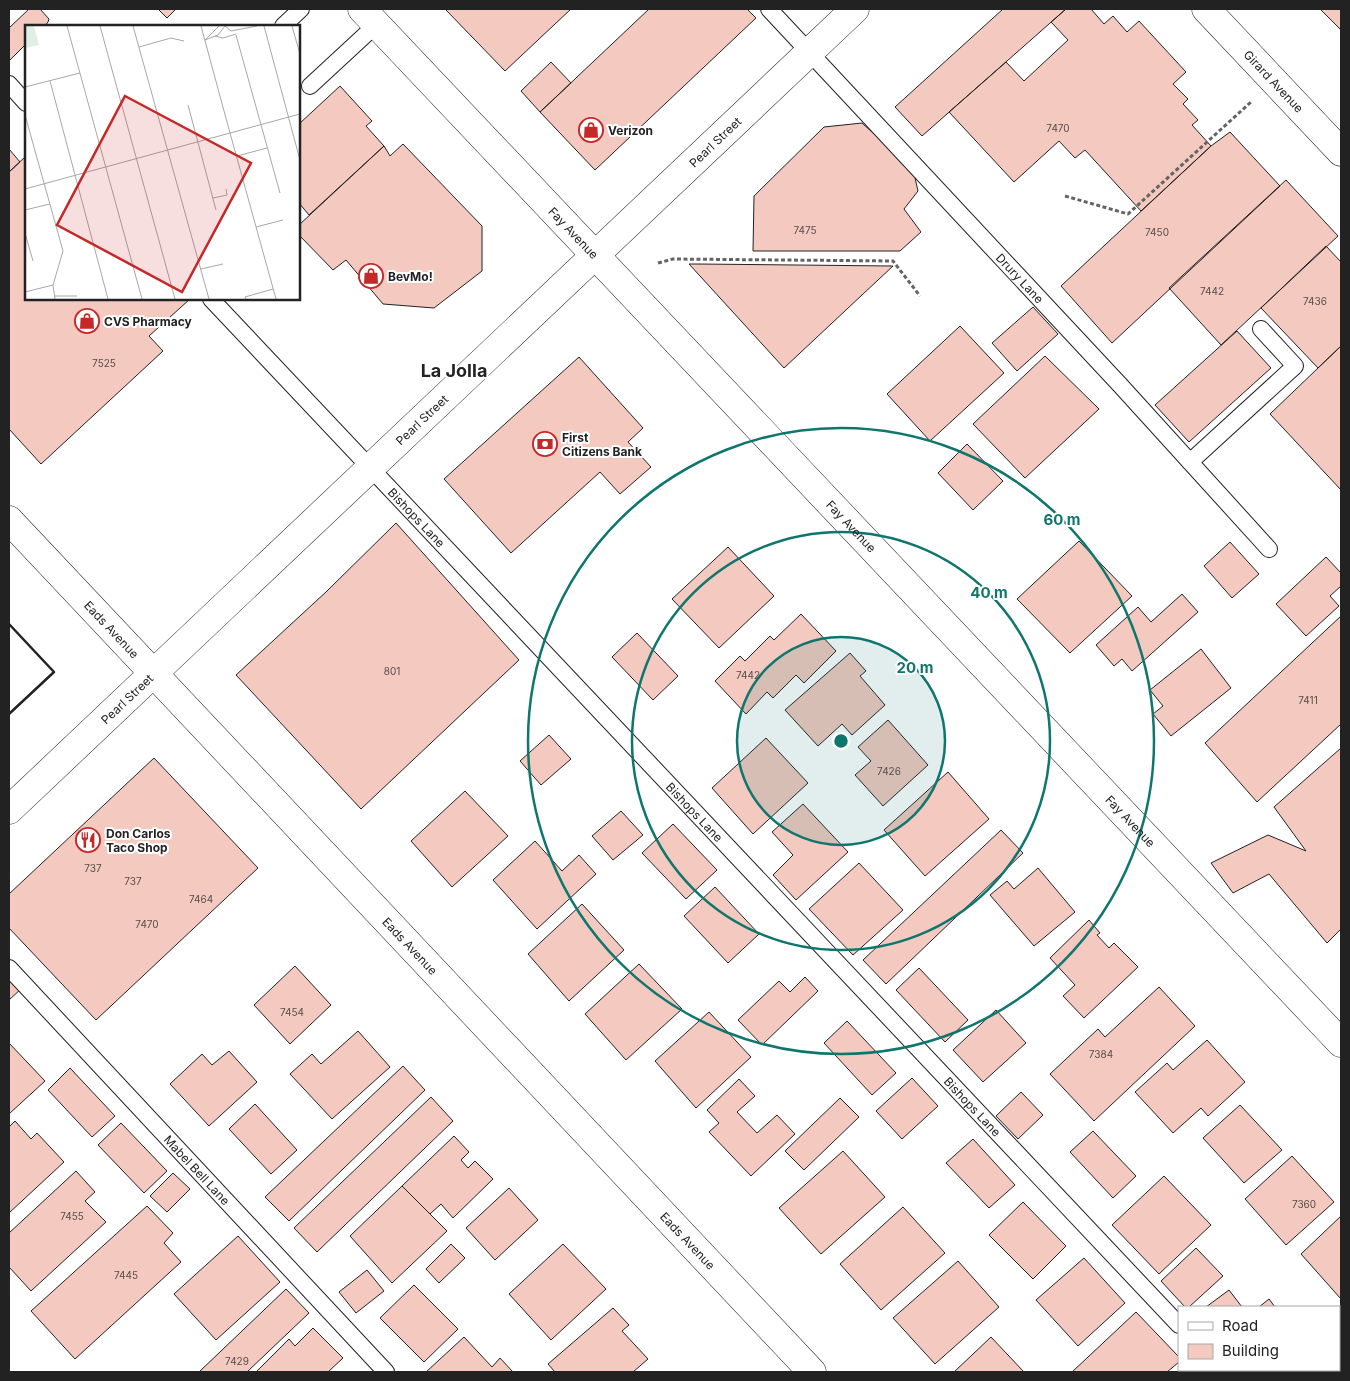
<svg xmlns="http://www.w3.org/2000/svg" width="1350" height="1381" viewBox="0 0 1350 1381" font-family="Inter,sans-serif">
<rect width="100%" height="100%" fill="#fff"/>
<path fill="#f3c9c0" stroke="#222" d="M29,9H40L49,19L48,22L45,26H26V44L9,61V28Z
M158,9H176L167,18Z
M445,9H571L505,71Z
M649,9H747L756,18L595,170L540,112Z
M1003,9H1066L922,136L895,107Z
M1066,9H1091L1104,24L1113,16L1127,32L1139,21L1186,72L1173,84L1188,99L1183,104L1198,120L1192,125L1211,146L1141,211L1085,150L1075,158L1059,141L1014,182L949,112L1006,62L1024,81L1068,40L1051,22Z
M1320,9H1341V30Z
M551,62L571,83L540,112L521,91Z
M340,86L372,121L366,126L384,146L309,215L299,203V124Z
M862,123L913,169L918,191L904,209L921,232L900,251H753L754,196L824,127Z
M1230,132L1280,186L1112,343L1061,286L1211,146Z
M403,144L482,226V271L434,308L383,304L346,260L333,270L299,235V225L384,146L390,156Z
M9,149L20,162L9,172Z
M26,156V299H190L149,336L163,351L41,464L9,429V172Z
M1286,180L1338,236L1221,345L1169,288Z
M1326,246L1341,262V346L1318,368L1261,308Z
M689,264H698L893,266L784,368Z
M1033,307L1058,334L1017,371L992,343Z
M960,326L1004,373L930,441L887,394Z
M1237,331L1271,368L1189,442L1155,405Z
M1341,346V490L1270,414Z
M1045,356L1099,409L1025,478L973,424Z
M579,357L643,428L628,442L651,467L620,494L600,472L511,553L444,479Z
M967,444L1003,481L973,510L938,473Z
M396,523L519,660L361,809L236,675L327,591Z
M1079,541L1132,596L1070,653L1017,599Z
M1230,542L1259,574L1232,598L1204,566Z
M728,547L774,596L719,648L672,599Z
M1326,557L1341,573V586L1330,596L1339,606L1306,636L1276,604Z
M1182,594L1198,612L1132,671L1122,659L1114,666L1096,645L1138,607L1151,622Z
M801,614L836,651L804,683L796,675L773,698L767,692L746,714L715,681L740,656L745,661L770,636L774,640Z
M1341,616V724L1257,802L1205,743Z
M637,633L678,676L653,700L612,657Z
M1201,649L1231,688L1171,736L1153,714L1163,706L1150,690Z
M850,653L866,671L860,676L885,705L852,735L842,724L818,746L785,710Z
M888,720L928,765L883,806L855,775L871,761L858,747Z
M549,735L571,759L541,785L520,761Z
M766,738L808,783L753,834L712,788Z
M1341,748V929L1327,943L1269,874L1233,893L1211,863L1268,835L1306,851L1274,807Z
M154,758L258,868L96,1020L9,928V894Z
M948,772L989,819L925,876L884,830Z
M465,791L508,836L452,887L411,841Z
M803,804L848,852L796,900L773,875L793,855L772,832Z
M621,811L643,835L613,860L592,836Z
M673,824L717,870L686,899L642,853Z
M1001,830L1023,853L886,984L863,960Z
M535,841L562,871L579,855L596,874L537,929L493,880Z
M859,863L903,910L853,955L809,909Z
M1038,868L1075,912L1034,946L990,895L1007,881L1014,889Z
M715,887L759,934L728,963L684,916Z
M582,904L624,950L569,1001L528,954Z
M1089,920L1100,933L1097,935L1109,948L1114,943L1138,967L1084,1018L1063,996L1075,985L1050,958Z
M639,964L682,1009L626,1060L585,1014Z
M295,966L331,1005L290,1044L254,1005Z
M919,968L968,1020L945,1042L896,990Z
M9,975L22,988L9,1000Z
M805,977L818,991L762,1045L738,1020L779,981L790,992Z
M1159,987L1195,1026L1094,1121L1050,1074L1098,1029L1105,1037Z
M996,1010L1026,1043L983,1082L953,1050Z
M709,1012L751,1057L696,1108L655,1061Z
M847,1021L896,1073L872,1095L824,1043Z
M358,1031L390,1067L332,1119L290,1074L312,1054L321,1064Z
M1207,1040L1245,1082L1208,1116L1201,1108L1173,1133L1135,1092L1167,1063L1173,1070Z
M9,1043L45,1081L9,1114Z
M229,1051L257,1082L209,1126L170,1084L202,1054L212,1065Z
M403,1066L425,1090L289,1221L265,1197Z
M70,1068L115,1116L92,1137L48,1090Z
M912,1078L938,1106L902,1139L876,1111Z
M739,1079L755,1096L737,1112L757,1133L777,1115L795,1134L751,1176L709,1132L719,1123L707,1110Z
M1021,1092L1043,1115L1018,1139L996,1116Z
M431,1097L453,1121L317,1252L294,1228Z
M840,1098L859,1117L804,1170L785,1151Z
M255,1104L297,1150L271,1174L229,1129Z
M1240,1105L1282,1150L1244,1183L1203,1138Z
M15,1121L31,1139L37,1133L64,1162L9,1213V1127Z
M121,1123L167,1171L144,1193L98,1145Z
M1093,1131L1136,1176L1113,1198L1070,1152Z
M454,1136L469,1152L461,1160L468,1168L475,1161L493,1179L453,1218L441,1204L430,1214L402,1186Z
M973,1139L1015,1185L989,1208L946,1163Z
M843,1151L885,1197L821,1254L779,1208Z
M1292,1156L1334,1202L1286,1245L1245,1199Z
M76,1171L95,1192L85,1201L106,1222L31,1291L9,1267V1233Z
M173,1173L190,1189L167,1212L150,1196Z
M1164,1176L1211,1225L1159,1274L1112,1225Z
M402,1186L447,1231L392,1283L350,1236Z
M509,1188L538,1220L495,1260L466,1228Z
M1023,1202L1066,1246L1033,1279L989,1235Z
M147,1206L173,1233L164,1243L181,1262L75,1359L31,1311Z
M903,1207L945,1253L881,1310L840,1264Z
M1341,1216V1299L1301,1254Z
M238,1236L280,1282L216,1340L174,1294Z
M451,1244L465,1258L439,1283L426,1269Z
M563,1244L606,1289L551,1340L509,1294Z
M1196,1248L1223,1276L1189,1307H1185L1161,1281Z
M1084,1258L1125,1303L1078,1346L1036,1300Z
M958,1261L999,1307L935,1364L893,1318Z
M367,1270L384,1291L356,1313L339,1292Z
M414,1285L458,1329L424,1362L380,1318Z
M286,1289L309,1313L247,1372H199Z
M1229,1290L1242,1307H1206Z
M1269,1299L1275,1307H1259Z
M613,1308L629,1325L622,1331L648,1359L633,1372H555L548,1364Z
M1136,1312L1179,1357V1362L1167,1372H1072Z
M313,1328L343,1358L328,1372H256L289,1339L295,1346Z
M464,1337L492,1367L500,1358L513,1372H426Z
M991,1337L1024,1372H954Z
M1247,1370H1292L1289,1372H1249Z"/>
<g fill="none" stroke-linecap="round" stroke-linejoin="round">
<defs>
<g id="lane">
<path id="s1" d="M769,9L1121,386L1269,549"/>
<path d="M283,26L301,9"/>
<path d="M9,84L26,103"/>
<path d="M310,86L377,24"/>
<path id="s2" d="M211,299L1179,1325"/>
<path d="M1190,462L1295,366L1261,329"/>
<path id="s3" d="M9,968L386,1372"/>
<path d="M1221,1370L1223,1372"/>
</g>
<g id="street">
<path id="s4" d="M9,520L812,1372"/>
</g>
<g id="secondary">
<path id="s5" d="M362,9L1341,1043"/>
<path id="s6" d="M1206,9L1341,152"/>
</g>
<g id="primary">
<path id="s7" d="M9,810L855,9"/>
</g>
</defs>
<use href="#lane" stroke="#222" stroke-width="18"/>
<use href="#street" stroke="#222" stroke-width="29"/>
<use href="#secondary" stroke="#222" stroke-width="29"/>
<use href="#primary" stroke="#222" stroke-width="29"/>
<path stroke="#646464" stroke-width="3" stroke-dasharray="4 2.5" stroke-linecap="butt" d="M1065,196L1128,214L1251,102
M658,263L673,259L893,261L920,296"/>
<use href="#lane" stroke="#fff" stroke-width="16"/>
<use href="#street" stroke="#fff" stroke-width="28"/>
<use href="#secondary" stroke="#fff" stroke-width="28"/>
<use href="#primary" stroke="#fff" stroke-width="28"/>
<path stroke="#222" stroke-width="2.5" d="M9,624L54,672L9,714"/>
</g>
<circle cx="841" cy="741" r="104" fill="#0f766e" fill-opacity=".12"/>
<g fill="none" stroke="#0f766e" stroke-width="2.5">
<circle cx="841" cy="741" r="104"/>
<circle cx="841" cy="741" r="209"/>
<circle cx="841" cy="741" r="313"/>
</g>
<defs>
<symbol id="shop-ring" viewBox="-11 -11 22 22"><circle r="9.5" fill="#fff" stroke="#c62828" stroke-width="1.5"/><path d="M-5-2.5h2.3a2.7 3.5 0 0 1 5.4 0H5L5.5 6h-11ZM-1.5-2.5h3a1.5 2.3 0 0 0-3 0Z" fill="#c62828"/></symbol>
<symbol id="bank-ring" viewBox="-11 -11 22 22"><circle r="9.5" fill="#fff" stroke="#c62828" stroke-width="1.5"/><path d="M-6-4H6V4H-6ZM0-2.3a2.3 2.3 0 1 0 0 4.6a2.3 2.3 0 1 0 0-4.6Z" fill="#c62828"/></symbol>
<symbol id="restaurant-ring" viewBox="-11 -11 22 22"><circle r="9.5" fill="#fff" stroke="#c62828" stroke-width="1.5"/><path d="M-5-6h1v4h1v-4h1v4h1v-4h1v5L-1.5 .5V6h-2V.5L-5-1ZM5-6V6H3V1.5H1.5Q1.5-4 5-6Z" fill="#c62828"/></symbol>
</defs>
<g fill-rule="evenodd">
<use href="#shop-ring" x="577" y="116" width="28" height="28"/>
<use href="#shop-ring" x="357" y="262" width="28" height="28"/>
<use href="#shop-ring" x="73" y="307" width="28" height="28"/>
<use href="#bank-ring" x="531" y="430" width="28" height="28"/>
<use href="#restaurant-ring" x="74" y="826" width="28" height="28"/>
</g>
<g text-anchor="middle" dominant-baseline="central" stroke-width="4" stroke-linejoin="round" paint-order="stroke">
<g font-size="10" fill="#564c4a">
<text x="1058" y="128">7470</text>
<text x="805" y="230">7475</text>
<text x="1157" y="232">7450</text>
<text x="1212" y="291">7442</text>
<text x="1315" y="301">7436</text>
<text x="104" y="363">7525</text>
<text x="392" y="671">801</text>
<text x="748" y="675">7442</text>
<text x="1308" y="700">7411</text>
<text x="889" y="771">7426</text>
<text x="93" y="868">737</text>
<text x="133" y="881">737</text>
<text x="201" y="899">7464</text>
<text x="147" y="924">7470</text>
<text x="292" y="1012">7454</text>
<text x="1101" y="1054">7384</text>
<text x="1304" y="1204">7360</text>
<text x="72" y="1216">7455</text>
<text x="126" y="1275">7445</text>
<text x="237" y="1361">7429</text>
</g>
<g font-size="12" fill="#222" stroke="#fff">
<text stroke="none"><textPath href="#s6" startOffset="99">Girard Avenue</textPath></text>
<text stroke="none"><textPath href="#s7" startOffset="972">Pearl Street</textPath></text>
<text stroke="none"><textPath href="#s5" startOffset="308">Fay Avenue</textPath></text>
<text stroke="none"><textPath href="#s1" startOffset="368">Drury Lane</textPath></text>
<text stroke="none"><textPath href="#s7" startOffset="568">Pearl Street</textPath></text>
<text stroke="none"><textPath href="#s2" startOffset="300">Bishops Lane</textPath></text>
<text stroke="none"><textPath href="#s5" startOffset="712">Fay Avenue</textPath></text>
<text stroke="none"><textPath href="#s4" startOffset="150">Eads Avenue</textPath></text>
<text stroke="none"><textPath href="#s7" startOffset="162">Pearl Street</textPath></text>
<text stroke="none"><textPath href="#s2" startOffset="705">Bishops Lane</textPath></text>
<text stroke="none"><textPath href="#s5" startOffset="1118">Fay Avenue</textPath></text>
<text stroke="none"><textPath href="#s4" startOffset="585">Eads Avenue</textPath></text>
<text stroke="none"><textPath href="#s2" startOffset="1110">Bishops Lane</textPath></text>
<text stroke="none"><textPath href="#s3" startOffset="276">Mabel Bell Lane</textPath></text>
<text stroke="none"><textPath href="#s4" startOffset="990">Eads Avenue</textPath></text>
</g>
<g font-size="12" font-weight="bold" fill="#222" stroke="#fff" text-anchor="start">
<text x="608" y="130">Verizon</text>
<text x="388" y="276">BevMo!</text>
<text x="104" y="321">CVS Pharmacy</text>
<text x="562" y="437">First<tspan x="562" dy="14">Citizens Bank</tspan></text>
<text x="106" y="833">Don Carlos<tspan x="106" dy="14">Taco Shop</tspan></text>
</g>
<g font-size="18" font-weight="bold" fill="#222" stroke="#fff">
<text x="454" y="370">La Jolla</text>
</g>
</g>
<g transform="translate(25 25)">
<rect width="275" height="275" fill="#fff"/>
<path d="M0,1H9L14,20L0,23Z" fill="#e0efe3"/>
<path fill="none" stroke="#a7a7a7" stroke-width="1" d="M42,1L117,274M75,1L150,274M108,1L184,274M200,1L206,6L232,1M239,1L275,135M267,1L275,29M211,10L255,168M190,11L198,13L211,9M180,15L193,10L200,1M180,15L194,1M114,22L146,13L159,16M25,56L83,274M0,62L55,48M163,80L191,185M0,90L38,226L28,260L30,274M212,131L242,123M0,164L205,108L176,1M188,173L202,170L201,164M0,185L25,179M231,202L258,195M0,208L8,236M176,244L198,239M0,267L28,260M29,271H52M221,274L220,272L248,264M251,274L205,108L275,89"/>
<path fill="#c62828" fill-opacity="0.15" stroke="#c62828" stroke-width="2.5" d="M100,71L226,138L157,267L32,200Z"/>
<rect width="275" height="275" fill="none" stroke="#222" stroke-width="2.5"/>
</g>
<circle cx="841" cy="741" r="8" fill="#0f766e" stroke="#fff" stroke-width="2.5"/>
<g font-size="15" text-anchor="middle" font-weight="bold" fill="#0f766e" stroke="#fff" stroke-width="4" stroke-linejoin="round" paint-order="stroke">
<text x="1062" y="525">60 m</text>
<text x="989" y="598">40 m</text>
<text x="915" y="673">20 m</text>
</g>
<rect width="1350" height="1381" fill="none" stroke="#222222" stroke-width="20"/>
<rect x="1178" y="1306" width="162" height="65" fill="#ffffff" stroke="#a7a7a7"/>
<rect x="1188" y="1322" width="25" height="8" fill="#ffffff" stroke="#a7a7a7"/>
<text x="1222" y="1331" font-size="15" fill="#222222">Road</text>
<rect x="1188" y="1344" width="25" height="15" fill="#f3c9c0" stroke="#a7a7a7"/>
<text x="1222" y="1356" font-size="15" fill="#222222">Building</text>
</svg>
